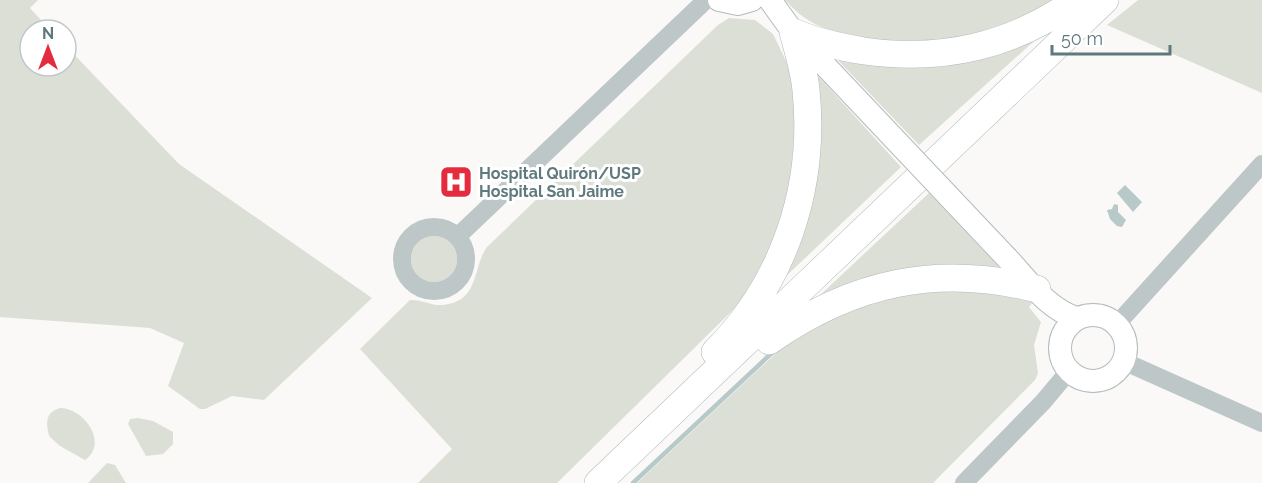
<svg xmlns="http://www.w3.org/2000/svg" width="1262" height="483" viewBox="0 0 1262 483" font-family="Raleway,sans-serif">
<rect width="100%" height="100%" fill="#faf9f8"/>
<path fill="#dcdfd6" d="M0,0H38L30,8L50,30H30V66H66V46L179,164L372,298L264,400L232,396L205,409H200L168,386L184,343L150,328L0,317Z
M785,0H1058C1006,26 945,47 887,45C875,44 863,39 851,36C821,28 807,24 785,0Z
M1138,0H1262V93L1107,25Z
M729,18L755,20L773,34L788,65L796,104L790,195L757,281L734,309L557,483H418L452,449L360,349L410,300C421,299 432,306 443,305C480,301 472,268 487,247L718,25Z
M1043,33L919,145L832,54Z
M819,77L901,167L781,281C791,255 805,227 813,199C823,161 817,119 816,80Z
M929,193L998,266L994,270L817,298Z
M411 259a23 23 0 1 1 46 0a23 23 0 1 1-46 0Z
M952,288L1025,297L1033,302L1029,307L1041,322L1034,345L1038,373L1035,380L933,483H637L789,341L826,319L891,297Z
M60,408C84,408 109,443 85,460L60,446L49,436C46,423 45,412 60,408Z
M138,418L153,421L173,432V444L163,454L146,456L128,424L130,419Z
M107,463L115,465L126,483H88Z"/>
<path fill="#b7c9c8" d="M1125,185L1142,202L1133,212L1117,193Z
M1114,204L1118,205V212L1126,220L1122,227L1117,226L1110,219L1107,210L1112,209Z"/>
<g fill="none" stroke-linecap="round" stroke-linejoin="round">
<path stroke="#b7c9c8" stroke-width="4.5" d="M633,483L775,350"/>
<defs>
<path id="major" d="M719,0L738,4L752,0
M770,0L793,32L833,74
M1007,258C1027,279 1048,310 1077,318
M1060 348a33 33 0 1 1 66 0a33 33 0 1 1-66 0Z"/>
<path id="highway" d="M793,32C816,42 840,47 864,51C943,62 1012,46 1077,0
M769,341C853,282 937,264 1037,289
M715,352C784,283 816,187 806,90C804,70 798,51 793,32
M598,483L1105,0"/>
</defs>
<use href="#major" stroke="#b2bbbd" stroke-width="24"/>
<use href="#highway" stroke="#b2babb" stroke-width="28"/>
<path stroke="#bec7c8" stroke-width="18" d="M402 259a32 32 0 1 1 64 0a32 32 0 1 1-64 0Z
M457,237L706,0
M1117,324L1262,164
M1123,361L1262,423
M964,483L1043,402L1069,371"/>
<use href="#major" stroke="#fff" stroke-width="22"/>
<use href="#highway" stroke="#fff" stroke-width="27"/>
<defs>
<path id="major-bridge" d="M833,74L1007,258"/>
</defs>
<use href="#major-bridge" stroke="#b2bbbd" stroke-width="24" stroke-linecap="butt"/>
<use href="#major-bridge" stroke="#fff" stroke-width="22"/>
</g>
<defs>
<symbol id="hospital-square" viewBox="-11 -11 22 22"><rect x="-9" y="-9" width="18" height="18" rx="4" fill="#e52c3f" stroke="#fff"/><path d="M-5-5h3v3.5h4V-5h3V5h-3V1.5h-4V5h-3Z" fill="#fff"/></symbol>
</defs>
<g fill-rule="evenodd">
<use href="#hospital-square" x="437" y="163" width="38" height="38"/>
</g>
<g text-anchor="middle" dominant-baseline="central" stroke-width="6" stroke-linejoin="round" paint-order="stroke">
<g font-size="16" font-weight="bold" fill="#5f797d" stroke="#fff" text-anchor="start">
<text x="479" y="173">Hospital Quirón/USP<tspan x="479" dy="18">Hospital San Jaime</tspan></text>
</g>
</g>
<g transform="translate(48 48)"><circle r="28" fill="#ffffff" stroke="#bfc9cb" stroke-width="1.5"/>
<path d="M0-4.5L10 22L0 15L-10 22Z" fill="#e52c3f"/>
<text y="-9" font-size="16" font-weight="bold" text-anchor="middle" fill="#5f797d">N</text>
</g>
<path d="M1052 45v9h118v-9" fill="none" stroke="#5f797d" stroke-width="3"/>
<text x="1061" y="45" font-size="18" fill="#5f797d" stroke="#ffffff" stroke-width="4.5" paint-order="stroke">50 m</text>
</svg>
